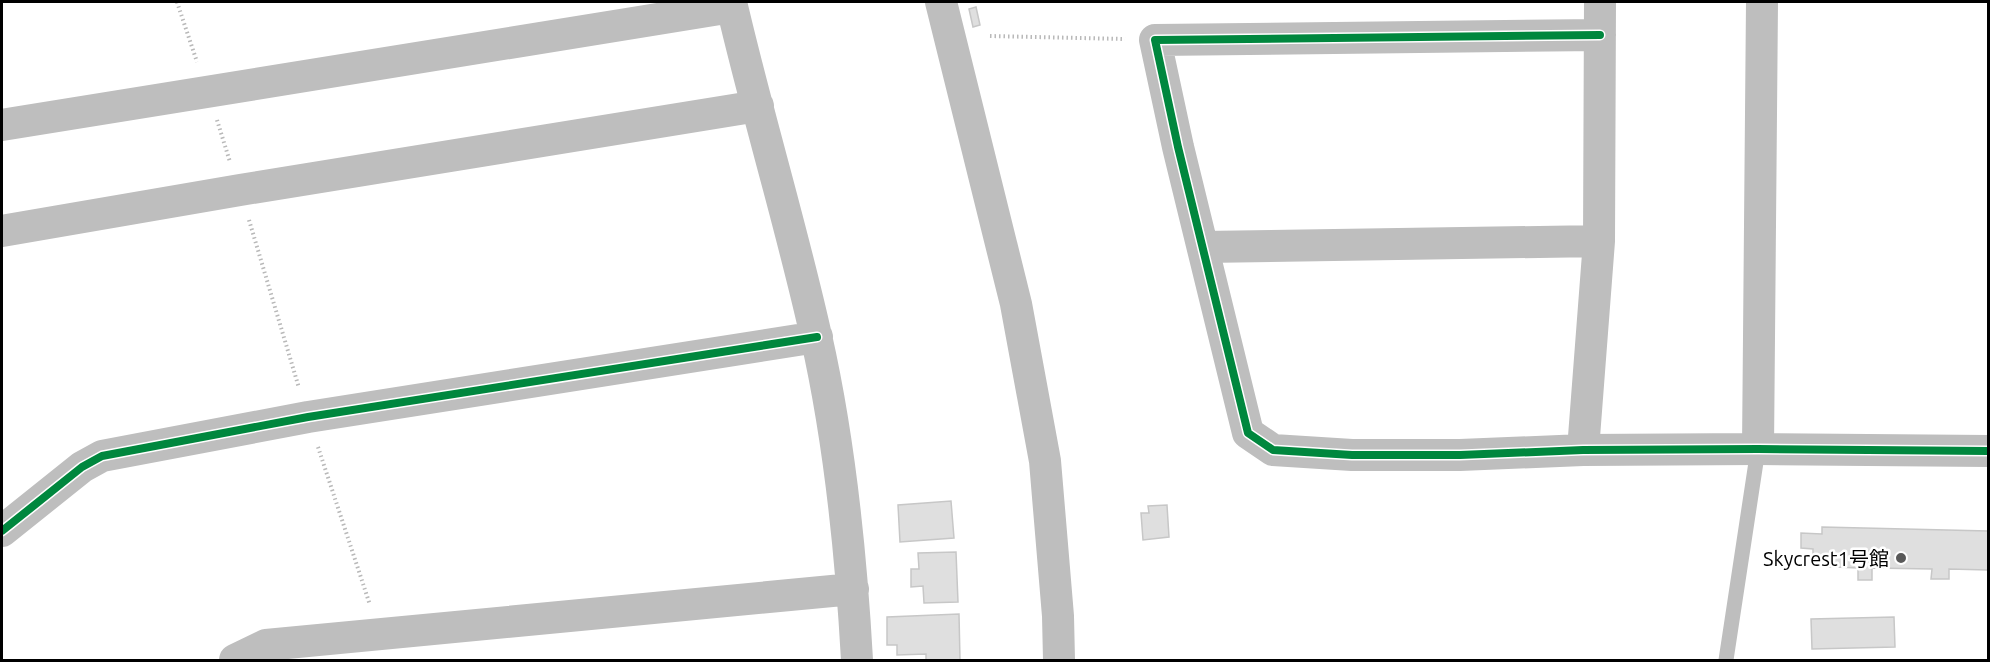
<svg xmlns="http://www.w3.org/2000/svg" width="1990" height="662" viewBox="0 0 1990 662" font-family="Ubuntu,'Noto Sans JP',sans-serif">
<rect width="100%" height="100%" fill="#fff"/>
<path fill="#dfdfdf" stroke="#c7c7c7" stroke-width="1.5" d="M976,7L980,25L973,27L969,9Z
M951,501L954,538L900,542L898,505Z
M1167,505L1169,537L1143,540L1141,513H1149L1148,506Z
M1822,527L1988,531V570L1949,569V579H1931L1932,569L1872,568V580H1858V568L1813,566V549L1801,548V533L1822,534Z
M956,552L958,602L924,603L923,586L911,587V569H919L918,553Z
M959,614L960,660H926V654L897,655V645H887V617Z
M1894,617L1895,647L1812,649L1811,619Z"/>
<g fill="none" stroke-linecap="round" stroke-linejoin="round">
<path stroke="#b9b9b9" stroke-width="4" stroke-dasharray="1.5 3" stroke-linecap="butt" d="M177,2L197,62
M990,36L1125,39
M217,120L230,162
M249,220L299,388
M318,447L370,605"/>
<path stroke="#bebebe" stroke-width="15" d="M1726,660L1758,449"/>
<path stroke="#bebebe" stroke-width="32" d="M731,2C757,114 791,224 816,336C840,442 851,552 857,660
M941,2L1016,304L1045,461L1058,616L1059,660
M1600,35L1155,40L1178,147L1248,433L1273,450L1352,455H1460L1583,450L1758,449L1988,451
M2,125L732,7
M2,231L240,190L758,106
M1203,247L1599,241
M1758,449L1762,2
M1583,450L1599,241L1600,2
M2,531L82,467L102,456L308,417L817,337
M235,660L266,645L853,589"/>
<defs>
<path id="cycleway" d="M1600,35L1155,40L1178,147L1248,433L1273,450L1352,455H1460L1583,450L1758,449L1988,451
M2,531L82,467L102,456L308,417L817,337"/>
</defs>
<use href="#cycleway" stroke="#fff" stroke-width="11"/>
<use href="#cycleway" stroke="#00873e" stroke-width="8"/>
</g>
<circle fill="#595959" stroke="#fff" stroke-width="2" cx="1901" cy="558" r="6"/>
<g text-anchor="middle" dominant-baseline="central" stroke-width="5" stroke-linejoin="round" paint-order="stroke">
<g font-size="20" fill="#000" stroke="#fff" text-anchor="end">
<text x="1889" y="558">Skycrest1号館</text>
</g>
</g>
<rect width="1990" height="662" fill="none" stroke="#000000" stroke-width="6"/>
</svg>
